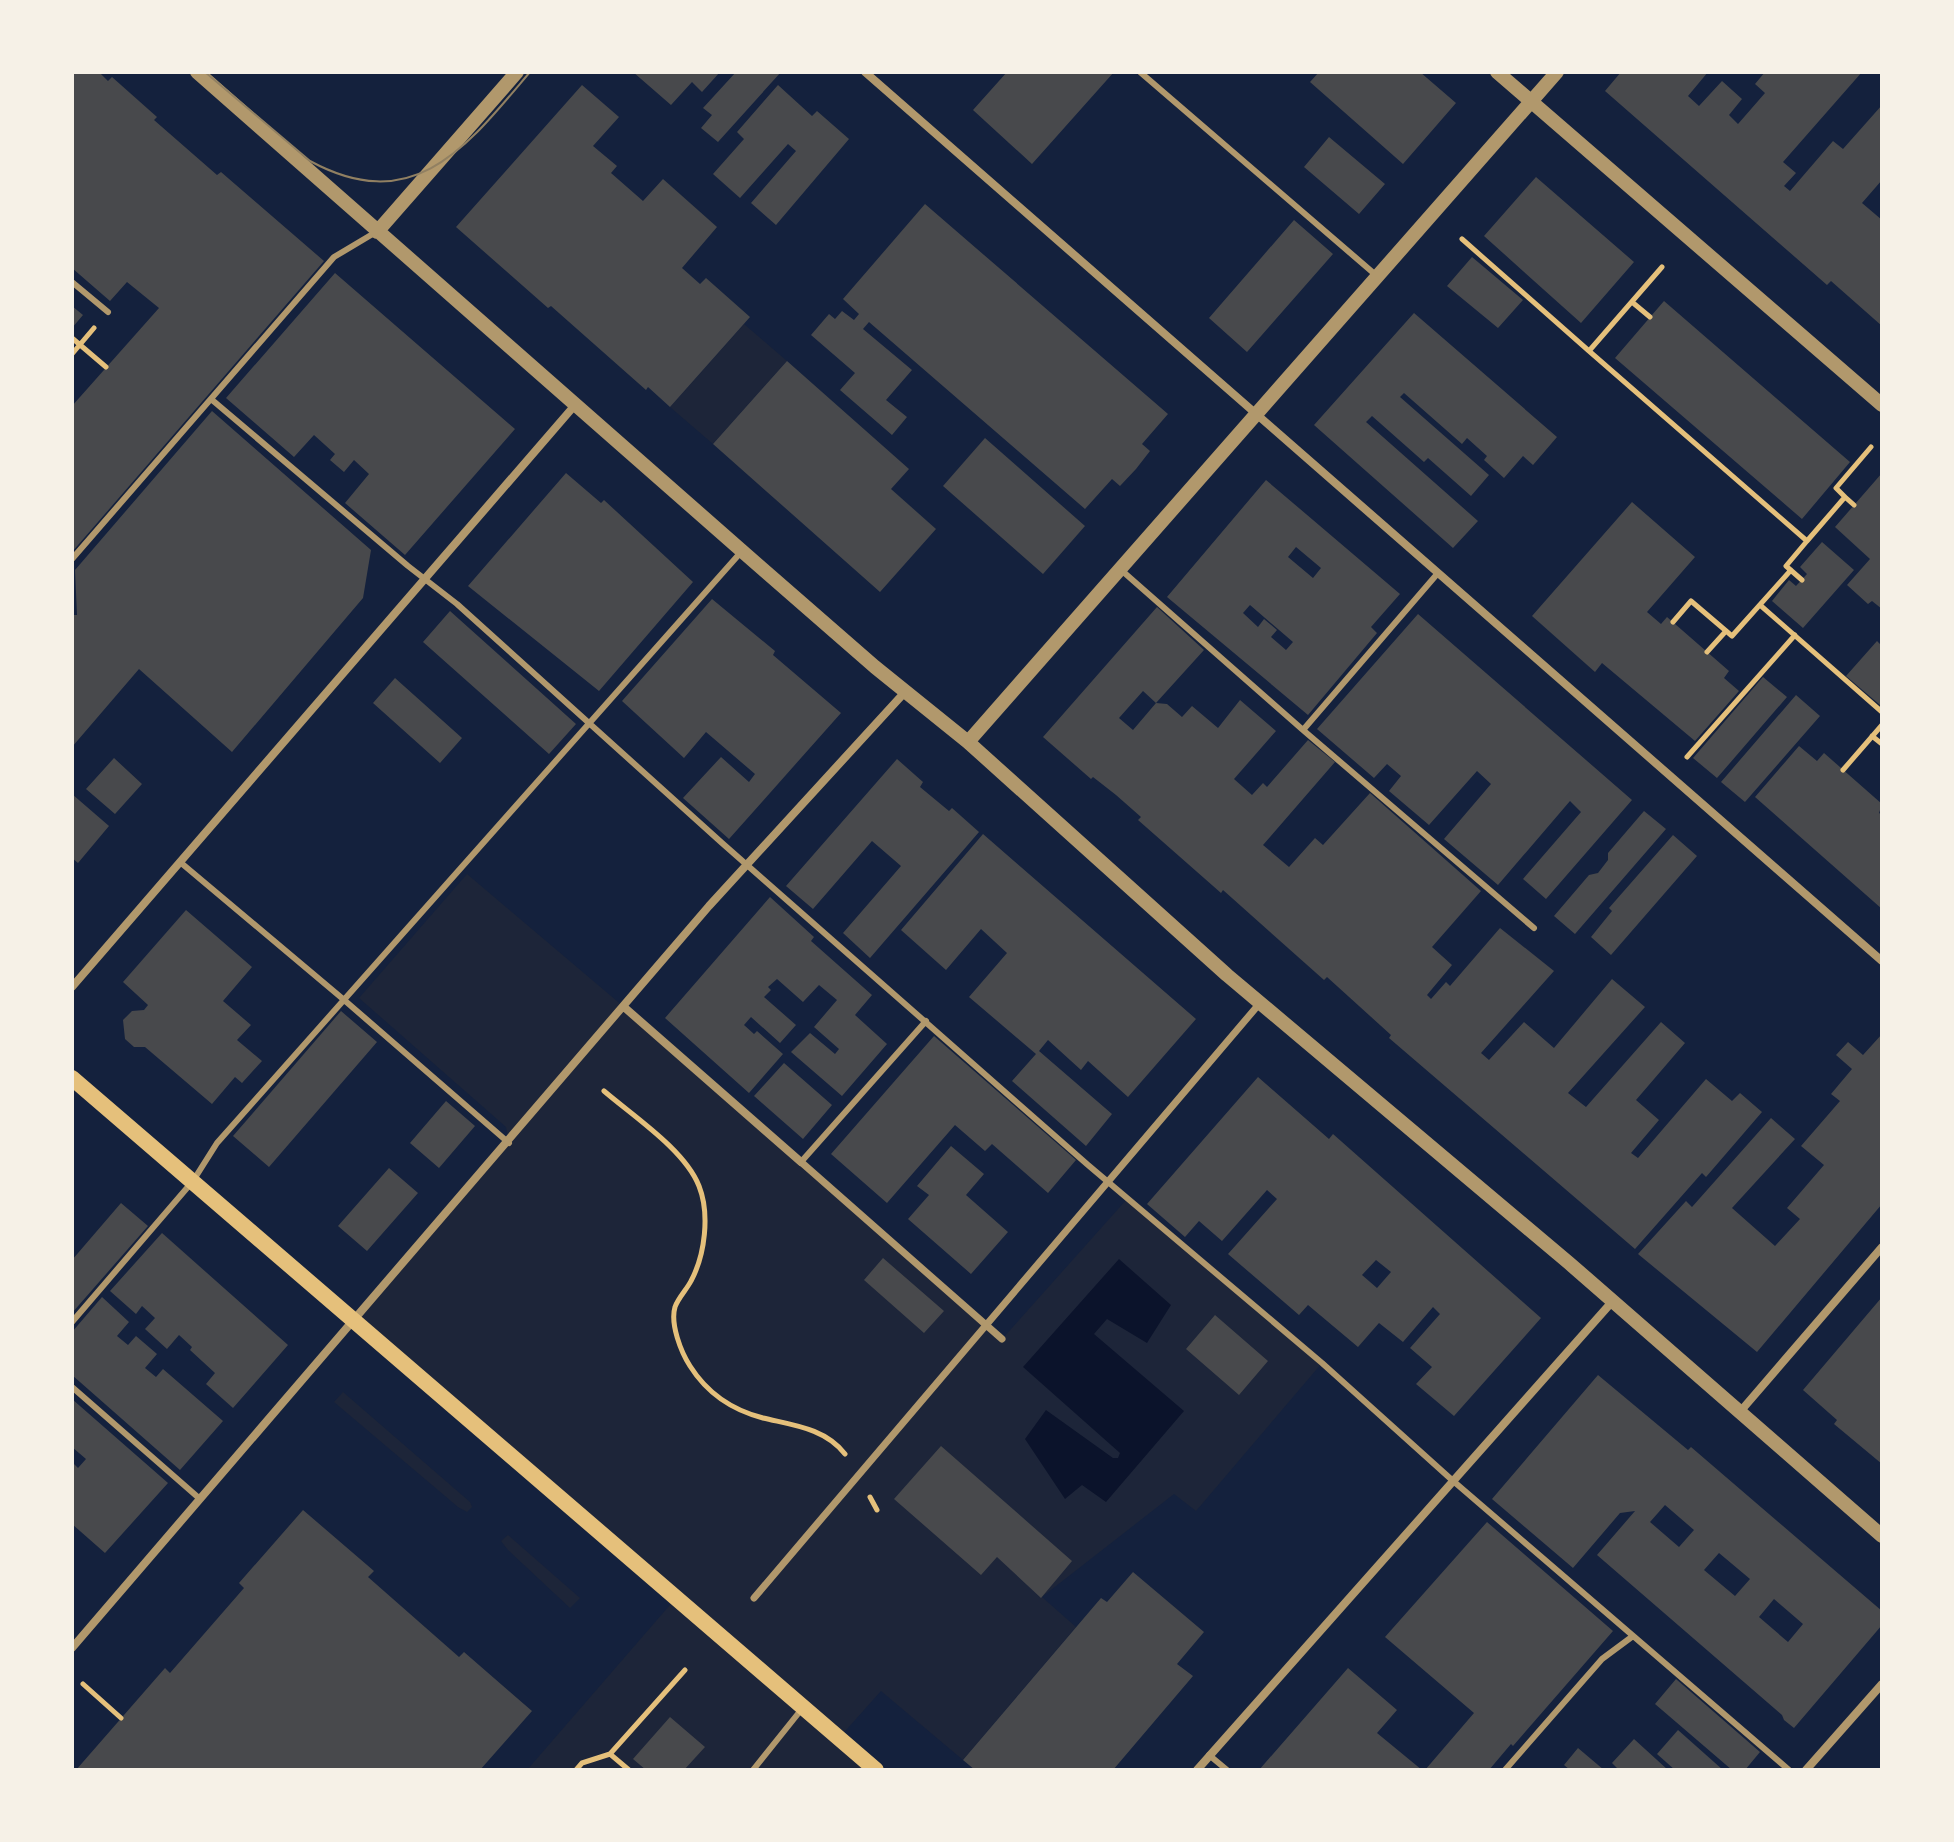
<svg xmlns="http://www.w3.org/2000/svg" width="1954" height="1842" viewBox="0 0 1954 1842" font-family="'Exo 2',sans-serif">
<rect width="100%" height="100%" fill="#14213d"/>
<path fill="#1d2539" d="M744,324L787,361L713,444L670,407Z
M467,874L624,1007L1003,1338L1127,1199L1322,1363L1196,1511L1174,1494L1042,1597L1076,1627L963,1760L881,1691L839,1738L876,1770H527L676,1598L354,1320L509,1143L506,1127L359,998Z
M343,1392L470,1502L472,1507L467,1512L458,1507L334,1402Z
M508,1535L580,1598L570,1608L508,1550L501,1541Z"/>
<path fill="#0b132b" d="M1119,1259L1171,1305L1147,1343L1107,1319L1094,1334L1184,1411L1106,1502L1082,1485L1065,1499L1025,1439L1046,1410L1113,1458H1118L1120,1453L1023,1367Z"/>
<path fill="#48494c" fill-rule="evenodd" d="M72,72H99L108,81L112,77L157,117L154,120L217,175L221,172L324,261L72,552V406L159,308L127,282L110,301L72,268Z
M633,72H720L702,92L692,82L671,105Z
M736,72H781L718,142L701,128L712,115L703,108Z
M1007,72H1114L1032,164L973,110Z
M1319,72H1420L1456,103L1403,164L1310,82Z
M1621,72H1708L1688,96L1699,106L1722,81L1742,99L1729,115L1738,124L1765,93L1755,84L1765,72H1862L1783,162L1796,173L1784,186L1790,191L1833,141L1843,149L1882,105V180L1862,203L1882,220V326L1831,281L1827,285L1605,91Z
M582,85L619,117L593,146L617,166L611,173L643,201L663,179L717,227L682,268L700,284L706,278L750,317L670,407L648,387L646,390L551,306L548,308L456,227Z
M778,85L812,116L817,111L849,139L776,225L751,203L796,151L788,144L740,198L713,174L744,139L737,132Z
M1329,137L1385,184L1359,214L1304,167Z
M1536,177L1634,262L1581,323L1484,236Z
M925,204L1168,414L1142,444L1150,451L1136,469L1120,486L1112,479L1085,509L869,322L863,329L912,370L886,400L907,417L892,435L840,390L855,373L811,335L829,314L835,319L842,311L854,320L859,314L843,299Z
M1294,220L1333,254L1247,352L1209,318Z
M1472,257L1523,300L1498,328L1447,286Z
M335,273L515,429L405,555L345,503L369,474L354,460L344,472L330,460L335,454L314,435L294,457L226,398Z
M1664,301L1850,462L1802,519L1615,358Z
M72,306L83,315L72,328Z
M1414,313L1557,437L1533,465L1523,456L1504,478L1484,460L1487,456L1467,438L1462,444L1404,393L1400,397L1489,475L1471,496L1428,458L1424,462L1372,416L1366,422L1478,521L1453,548L1314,425Z
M787,361L909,469L891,489L936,529L880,592L713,444Z
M212,411L371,550L363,598L232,752L139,669L72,747V615H77L75,570Z
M985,438L1085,526L1043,574L943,486Z
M566,473L601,503L604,500L693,582L599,691L468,586Z
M1882,473V609L1872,601L1868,604L1847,585L1870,559L1835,527Z
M1266,480L1400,594L1371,627L1377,633L1308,715L1167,597ZM1296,547L1321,568L1313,578L1288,557ZM1250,605L1293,642L1286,650L1271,637L1277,630L1264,619L1258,627L1243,613Z
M1632,502L1695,557L1647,612L1661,624L1667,617L1729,671L1724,678L1739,691L1695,741L1602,663L1595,672L1532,616Z
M1822,542L1854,570L1803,628L1772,601L1789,580L1796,586L1807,574L1800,567Z
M712,599L775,651L773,655L841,713L729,839L683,798L721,757L749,782L755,774L706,732L684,758L622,701Z
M1157,607L1204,650L1156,703L1143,691L1119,718L1133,730L1156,703L1167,704L1182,717L1192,706L1218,728L1240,700L1276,731L1234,779L1252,795L1263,783L1267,787L1308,740L1335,762L1263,845L1289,867L1315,838L1323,845L1370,793L1481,891L1432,947L1452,965L1427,995L1431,999L1446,982L1450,986L1500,928L1554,971L1481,1053L1489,1060L1524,1022L1554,1048L1612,979L1645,1007L1568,1093L1586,1107L1661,1022L1685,1043L1636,1100L1659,1120L1631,1153L1638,1158L1706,1079L1732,1101L1740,1093L1762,1112L1706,1177L1702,1173L1635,1249L1389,1038L1391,1035L1327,977L1324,980L1223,890L1221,893L1138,820L1141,817L1116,795L1093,777L1091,779L1043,737Z
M450,611L576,724L549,754L423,642Z
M1418,614L1632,800L1546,899L1523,879L1581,812L1570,801L1498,885L1444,839L1491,784L1477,771L1429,825L1389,791L1401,776L1387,764L1374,778L1317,729Z
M1877,641L1882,646V702L1880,705L1846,676Z
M1763,677L1787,697L1717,778L1693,758Z
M395,678L462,738L440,763L373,703Z
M1796,695L1820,716L1745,802L1721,782Z
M1799,746L1817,761L1824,753L1882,804L1879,813L1882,815V909L1755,797Z
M114,758L142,784L115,814L86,789Z
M897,759L923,782L920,787L949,811L952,808L979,832L870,958L843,933L901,866L872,841L813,909L786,886Z
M72,794L109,826L78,863L72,858Z
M1644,811L1666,829L1575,934L1554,916L1589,875L1598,873L1608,860V853Z
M983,834L1196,1019L1128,1097L1088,1061L1081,1070L1048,1040L1039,1051L1112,1114L1086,1146L1012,1081L1036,1054L969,997L1007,953L981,929L946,970L901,930Z
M1673,835L1697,856L1611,955L1591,937L1612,911L1609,908Z
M770,897L814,937L811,941L872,995L855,1015L887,1044L842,1096L791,1052L810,1033L835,1054L839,1049L814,1027L837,1000L819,985L803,1002L777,979L768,987L771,990L764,997L796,1025L780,1043L751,1017L744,1025L754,1034L757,1031L783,1054L749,1093L665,1018Z
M186,910L252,967L223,1001L251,1025L237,1040L262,1061L242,1083L235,1077L212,1104L145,1047H134L125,1039L123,1020L132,1011L144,1010L148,1005L123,982Z
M341,1011L377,1042L269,1167L233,1136Z
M1882,1034V1204L1757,1352L1638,1254L1686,1201L1692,1207L1771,1118L1795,1139L1732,1208L1775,1246L1800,1219L1787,1208L1824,1165L1801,1146L1840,1101L1831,1094L1852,1069L1836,1055L1848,1042L1863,1055Z
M934,1036L1076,1160L1048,1193L992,1144L985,1151L955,1125L887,1203L831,1154Z
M784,1063L832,1105L803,1139L754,1096Z
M1258,1077L1329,1139L1333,1134L1541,1318L1454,1416L1416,1384L1432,1367L1410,1348L1440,1314L1433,1307L1403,1342L1379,1323L1358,1347L1308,1305L1299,1315L1228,1254L1277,1199L1267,1190L1222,1241L1199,1221L1185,1237L1147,1204ZM1376,1260L1391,1272L1377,1288L1362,1275Z
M446,1101L475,1126L439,1168L410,1143Z
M951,1146L984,1174L966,1195L1008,1232L971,1274L908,1219L929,1195L917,1186Z
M389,1168L418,1193L367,1251L338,1226Z
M121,1203L148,1226L72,1313V1260Z
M162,1233L288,1345L233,1408L206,1384L215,1373L190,1350L192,1347L179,1335L167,1349L145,1329L155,1318L142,1306L136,1314L110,1291Z
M883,1258L944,1311L924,1333L864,1280Z
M102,1297L129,1322L117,1336L128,1345L136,1336L157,1354L145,1368L156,1377L163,1369L223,1421L180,1470L72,1375V1332Z
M1882,1297V1464L1834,1424L1837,1420L1803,1390Z
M1215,1315L1268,1361L1239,1395L1186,1349Z
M1598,1375L1688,1450L1691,1447L1882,1611V1625L1794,1728L1784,1720L1782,1715L1597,1555L1635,1511L1620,1513L1573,1568L1492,1499ZM1665,1505L1694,1530L1679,1547L1650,1522ZM1719,1553L1750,1579L1735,1596L1704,1570ZM1774,1599L1803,1624L1788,1642L1759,1617Z
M72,1399L168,1483L105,1553L72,1524V1466L74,1464L78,1468L86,1459L72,1447Z
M941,1446L1072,1561L1041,1598L997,1557L981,1575L894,1499Z
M303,1510L374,1571L368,1577L459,1657L464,1652L532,1711L480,1770H76L165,1668L170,1673L244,1588L239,1583Z
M1487,1522L1613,1631L1513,1746L1511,1744L1489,1770H1425L1474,1713L1385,1637Z
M1133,1572L1204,1632L1177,1664L1193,1676L1113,1770H975L963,1760L1101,1598L1107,1602Z
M1348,1668L1397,1710L1377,1733L1422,1770H1259Z
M1676,1679L1760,1752L1745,1770H1732L1655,1704Z
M670,1717L705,1747L684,1770H646L633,1759Z
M1678,1730L1723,1770H1675L1657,1754Z
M1634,1739L1668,1770H1619L1612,1763Z
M1578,1748L1604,1770H1570L1564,1765Z"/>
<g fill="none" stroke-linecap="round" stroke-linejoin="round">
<path stroke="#e5c07b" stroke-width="5" d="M1462,239L1589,351
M1662,267L1589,351L1807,541L1845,497L1836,488L1871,447
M1632,302L1650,317
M72,338L106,367
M72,354L94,328
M1845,497L1854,505
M1802,580L1786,566L1807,541
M1760,605L1882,712
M1673,622L1691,601L1732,636L1791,570
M1707,652L1726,631
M1872,736L1882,744
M1687,757L1795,635
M1843,770L1882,725
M604,1091C633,1116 685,1150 699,1186C710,1214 705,1255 691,1281C687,1289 678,1298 675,1307C670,1324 681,1352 690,1366C707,1393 732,1410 763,1418C792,1425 825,1428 845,1454
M870,1497L877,1510
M83,1684L121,1718
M610,1754L629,1770
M576,1770L582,1763L610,1754L685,1670"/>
<path stroke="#b1986c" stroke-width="6" d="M1140,72L1377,276
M72,282L108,312
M211,399L408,566L457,604L722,843L1088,1165L1322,1363L1452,1480L1789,1770
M72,559L334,257L376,232
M1120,569L1303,730L1534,928
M1303,730L1438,573
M180,862L343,999L509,1143
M801,1162L926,1021
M72,1322L193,1181L217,1143L742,551
M72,1387L200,1499
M1209,1755L1227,1770
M753,1770L801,1710
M1505,1770L1602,1659L1633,1636"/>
<path stroke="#b1986c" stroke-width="7" d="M801,1162L1002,1339
M754,1598L1260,1003"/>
<path stroke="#b1986c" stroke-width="8" d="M865,72L1882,961
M72,987L575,405
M624,1007L801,1162
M1739,1413L1882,1247
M72,1648L709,906L905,692
M1197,1770L1611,1303
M1806,1770L1882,1684"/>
<path stroke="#b1986c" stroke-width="14" d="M197,72L742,551L875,667L968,742L1227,975L1569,1263L1882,1536
M1497,72L1882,405
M377,232L517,72
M968,742L1557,72"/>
<path stroke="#e5c07b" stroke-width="16" d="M72,1078L876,1770"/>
<path stroke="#918062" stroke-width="2" d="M205,72L310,161C415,218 468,145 530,72"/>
</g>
<rect width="1954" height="1842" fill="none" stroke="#f6f1e7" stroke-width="148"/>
</svg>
